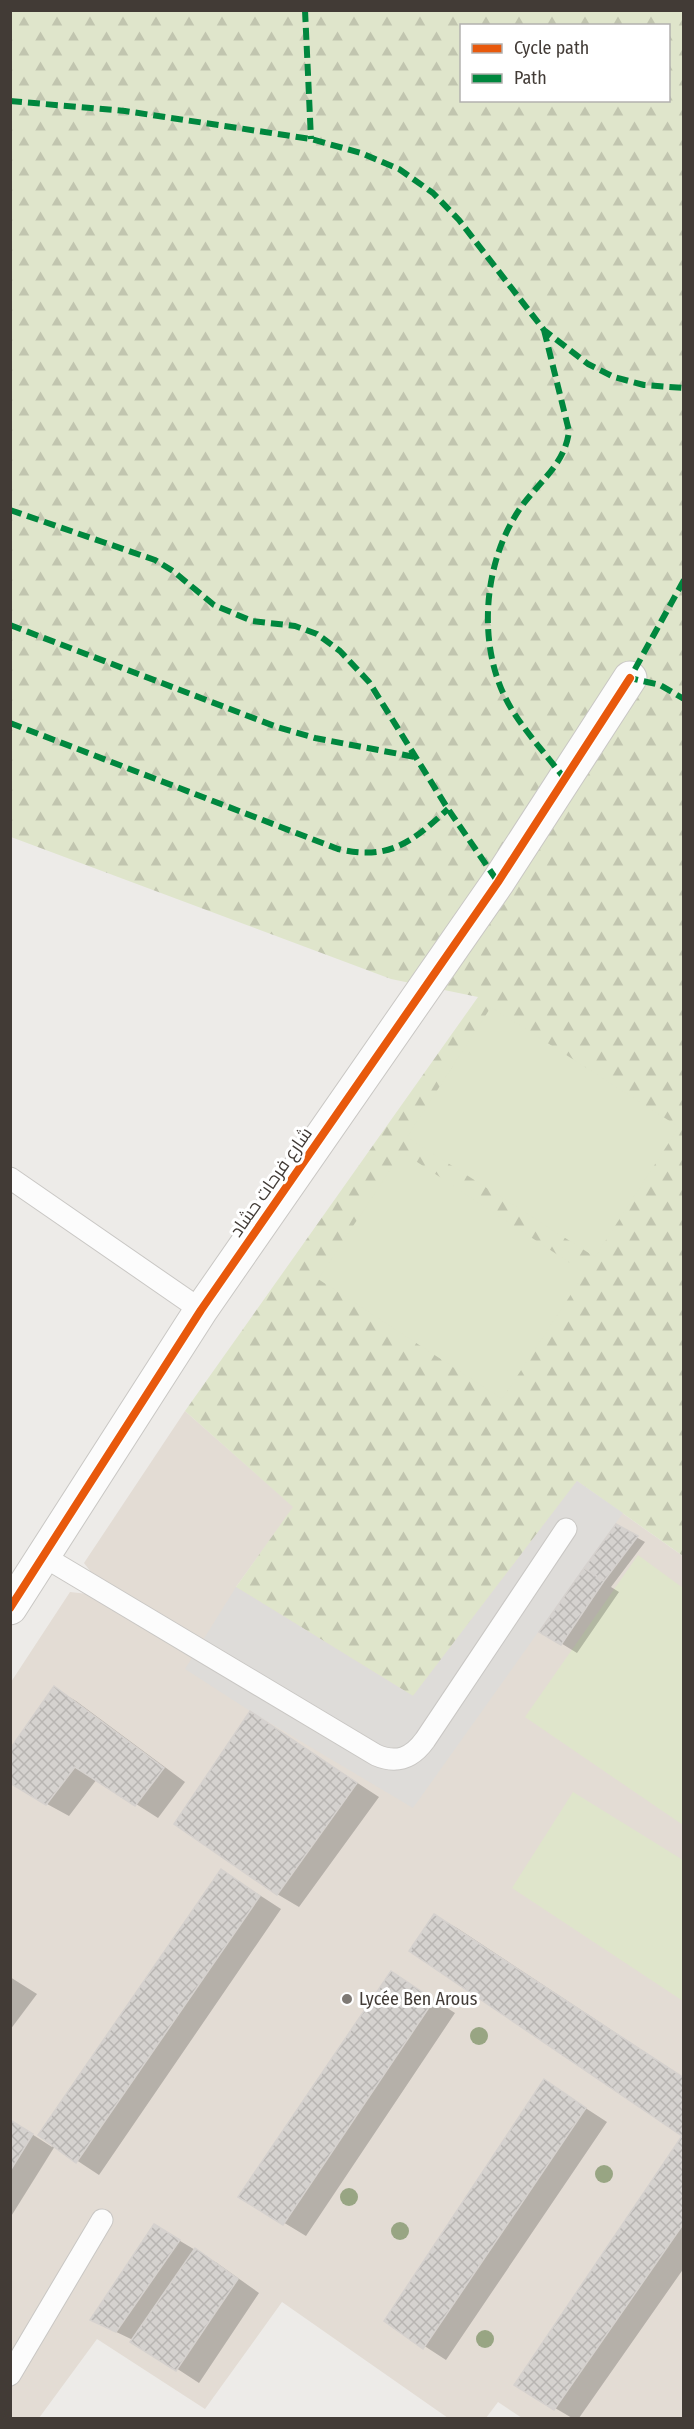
<svg xmlns="http://www.w3.org/2000/svg" width="694" height="2429" viewBox="0 0 694 2429" font-family="'Fira Sans Condensed',Cairo,sans-serif">
<defs>
<pattern id="forest-firs" width="22" height="20" patternUnits="userSpaceOnUse" patternTransform="scale(1.5)"><rect width="22" height="20" fill="#dfe5cb"/><path d="M5 1l3.5 6h-7zM16 11l3.5 6h-7z" fill="#c1c5af"/></pattern>
<pattern id="building-cross-hatch" width="8" height="8" patternUnits="userSpaceOnUse" patternTransform="scale(1.5)"><rect width="8" height="8" fill="#d5d2cf"/><path d="M0 0l8 8M0 8l8-8" fill="none" stroke="#b8b5b2"/></pattern>
</defs>
<rect width="100%" height="100%" fill="#edebe8"/>
<path fill="#e3dcd4" d="M185,1411L294,1507L236,1587L577,1481L683,1556V2418H522L498,2402L486,2418H448L282,2302L205,2409L97,2339L39,2418H11V1682L70,1592L88,1594L97,1580L84,1563Z"/>
<path fill="url(#forest-firs)" fill-rule="evenodd" d="M10,11H683V1556L577,1481L413,1696L236,1587L293,1507L185,1411L478,997L391,979L11,837ZM462,26H668V100H462Z"/>
<path fill="#dfe5cb" d="M491,1007L679,1127L595,1257L407,1137Z
M402,1152L585,1273L502,1399L318,1279Z
M638,1555L683,1588V1825L525,1717Z
M573,1792L683,1860V2001L512,1888Z"/>
<path fill="#dedcd9" d="M577,1481L623,1513L413,1808L250,1711L185,1669L236,1587L413,1696Z"/>
<path fill="#0003" d="M616,1526L645,1542L611,1587L619,1592L577,1653L541,1631Z
M54,1688L76,1701L185,1782L158,1818L97,1779L69,1816L47,1804Z
M250,1713L379,1797L299,1907L277,1894Z
M222,1871L281,1909L99,2175L55,2146L10,2218V2120L52,2147Z
M435,1916L457,1928L684,2078Z
M392,1973L455,2013L306,2236L240,2196Z
M10,1977L37,1994L10,2030Z
M544,2081L607,2122L446,2360L386,2321Z
M684,2136V2268L579,2418H572L516,2385Z
M155,2226L217,2263L259,2293L199,2383L133,2340L108,2328Z"/>
<path fill="url(#building-cross-hatch)" stroke="#d5d1ce" stroke-width="1.5" d="M616,1524L638,1536L604,1581L584,1568Z
M584,1568L604,1581L561,1645L539,1632Z
M54,1686L164,1768L135,1806L75,1767L46,1805L10,1783V1749Z
M250,1711L357,1783L277,1895L174,1824Z
M221,1869L260,1896L76,2163L38,2135Z
M434,1914L684,2078V2133L682,2136L409,1951Z
M391,1971L434,2000L283,2225L238,2197Z
M544,2079L586,2108L423,2349L384,2321Z
M10,2120L33,2134L10,2171Z
M684,2133V2223L554,2410L514,2385Z
M154,2224L180,2240L116,2332L90,2320Z
M195,2248L238,2279L176,2371L130,2342Z"/>
<g fill="none" stroke-linecap="round" stroke-linejoin="round">
<defs>
<path id="service" d="M10,1178L201,1310
M43,1556L376,1755C397,1764 412,1758 425,1740L566,1529
M10,2375L102,2220"/>
<path id="minor" d="M10,1608L201,1310L498,882L630,678"/>
</defs>
<use href="#service" stroke="#c9c7c4" stroke-width="23"/>
<use href="#minor" stroke="#c9c7c4" stroke-width="35"/>
<use href="#service" stroke="#fcfcfc" stroke-width="21"/>
<use href="#minor" stroke="#fcfcfc" stroke-width="33"/>
<path stroke="#00873e" stroke-width="6" stroke-dasharray="12 6" stroke-linecap="butt" d="M305,10L311,139
M10,101L125,111L311,139L361,153L399,169L433,193L459,220L544,330L588,364L614,377L644,385L684,388
M544,330L569,431C565,465 538,482 519,510C481,567 476,655 514,713C529,736 548,757 564,778
M10,510L155,560L173,571L214,605L252,621L295,626L317,634L340,651L369,682L448,809L498,882
M684,580L630,678L660,685L684,699
M10,625L277,727L315,738L415,757
M10,723L338,849C389,861 412,842 448,809"/>
<defs>
<path id="cycleway" d="M10,1608L201,1310L498,882L630,678"/>
</defs>
<use href="#cycleway" stroke="#fff" stroke-width="11"/>
<use href="#cycleway" stroke="#e8590c" stroke-width="8"/>
</g>
<g fill="#98a583">
<circle cx="479" cy="2036" r="9"/>
<circle cx="604" cy="2174" r="9"/>
<circle cx="349" cy="2197" r="9"/>
<circle cx="400" cy="2231" r="9"/>
<circle cx="485" cy="2339" r="9"/>
</g>
<circle fill="#7e7974" stroke="#fff" stroke-width="2" cx="347" cy="1999" r="6"/>
<g text-anchor="middle" dominant-baseline="central" stroke-width="6" stroke-linejoin="round" paint-order="stroke">
<g font-size="18" fill="#423b36" stroke="#fff">
<text transform="translate(271 1182) rotate(-55)">شارع فرحات حشاد</text>
</g>
<g font-size="18" fill="#423b36" stroke="#fff" text-anchor="start">
<text x="359" y="1999">Lycée Ben Arous</text>
</g>
</g>
<rect width="694" height="2429" fill="none" stroke="#423b36" stroke-width="24"/>
<rect x="460" y="24" width="210" height="78" fill="#ffffff" stroke="#b3b1af" stroke-width="1.5"/>
<rect x="472" y="44" width="30" height="9" fill="#e8590c" stroke="#b3b1af" stroke-width="1.5"/>
<text x="514" y="54" font-size="18" fill="#423b36">Cycle path</text>
<rect x="472" y="74" width="30" height="9" fill="#00873e" stroke="#b3b1af" stroke-width="1.5"/>
<text x="514" y="84" font-size="18" fill="#423b36">Path</text>
</svg>
